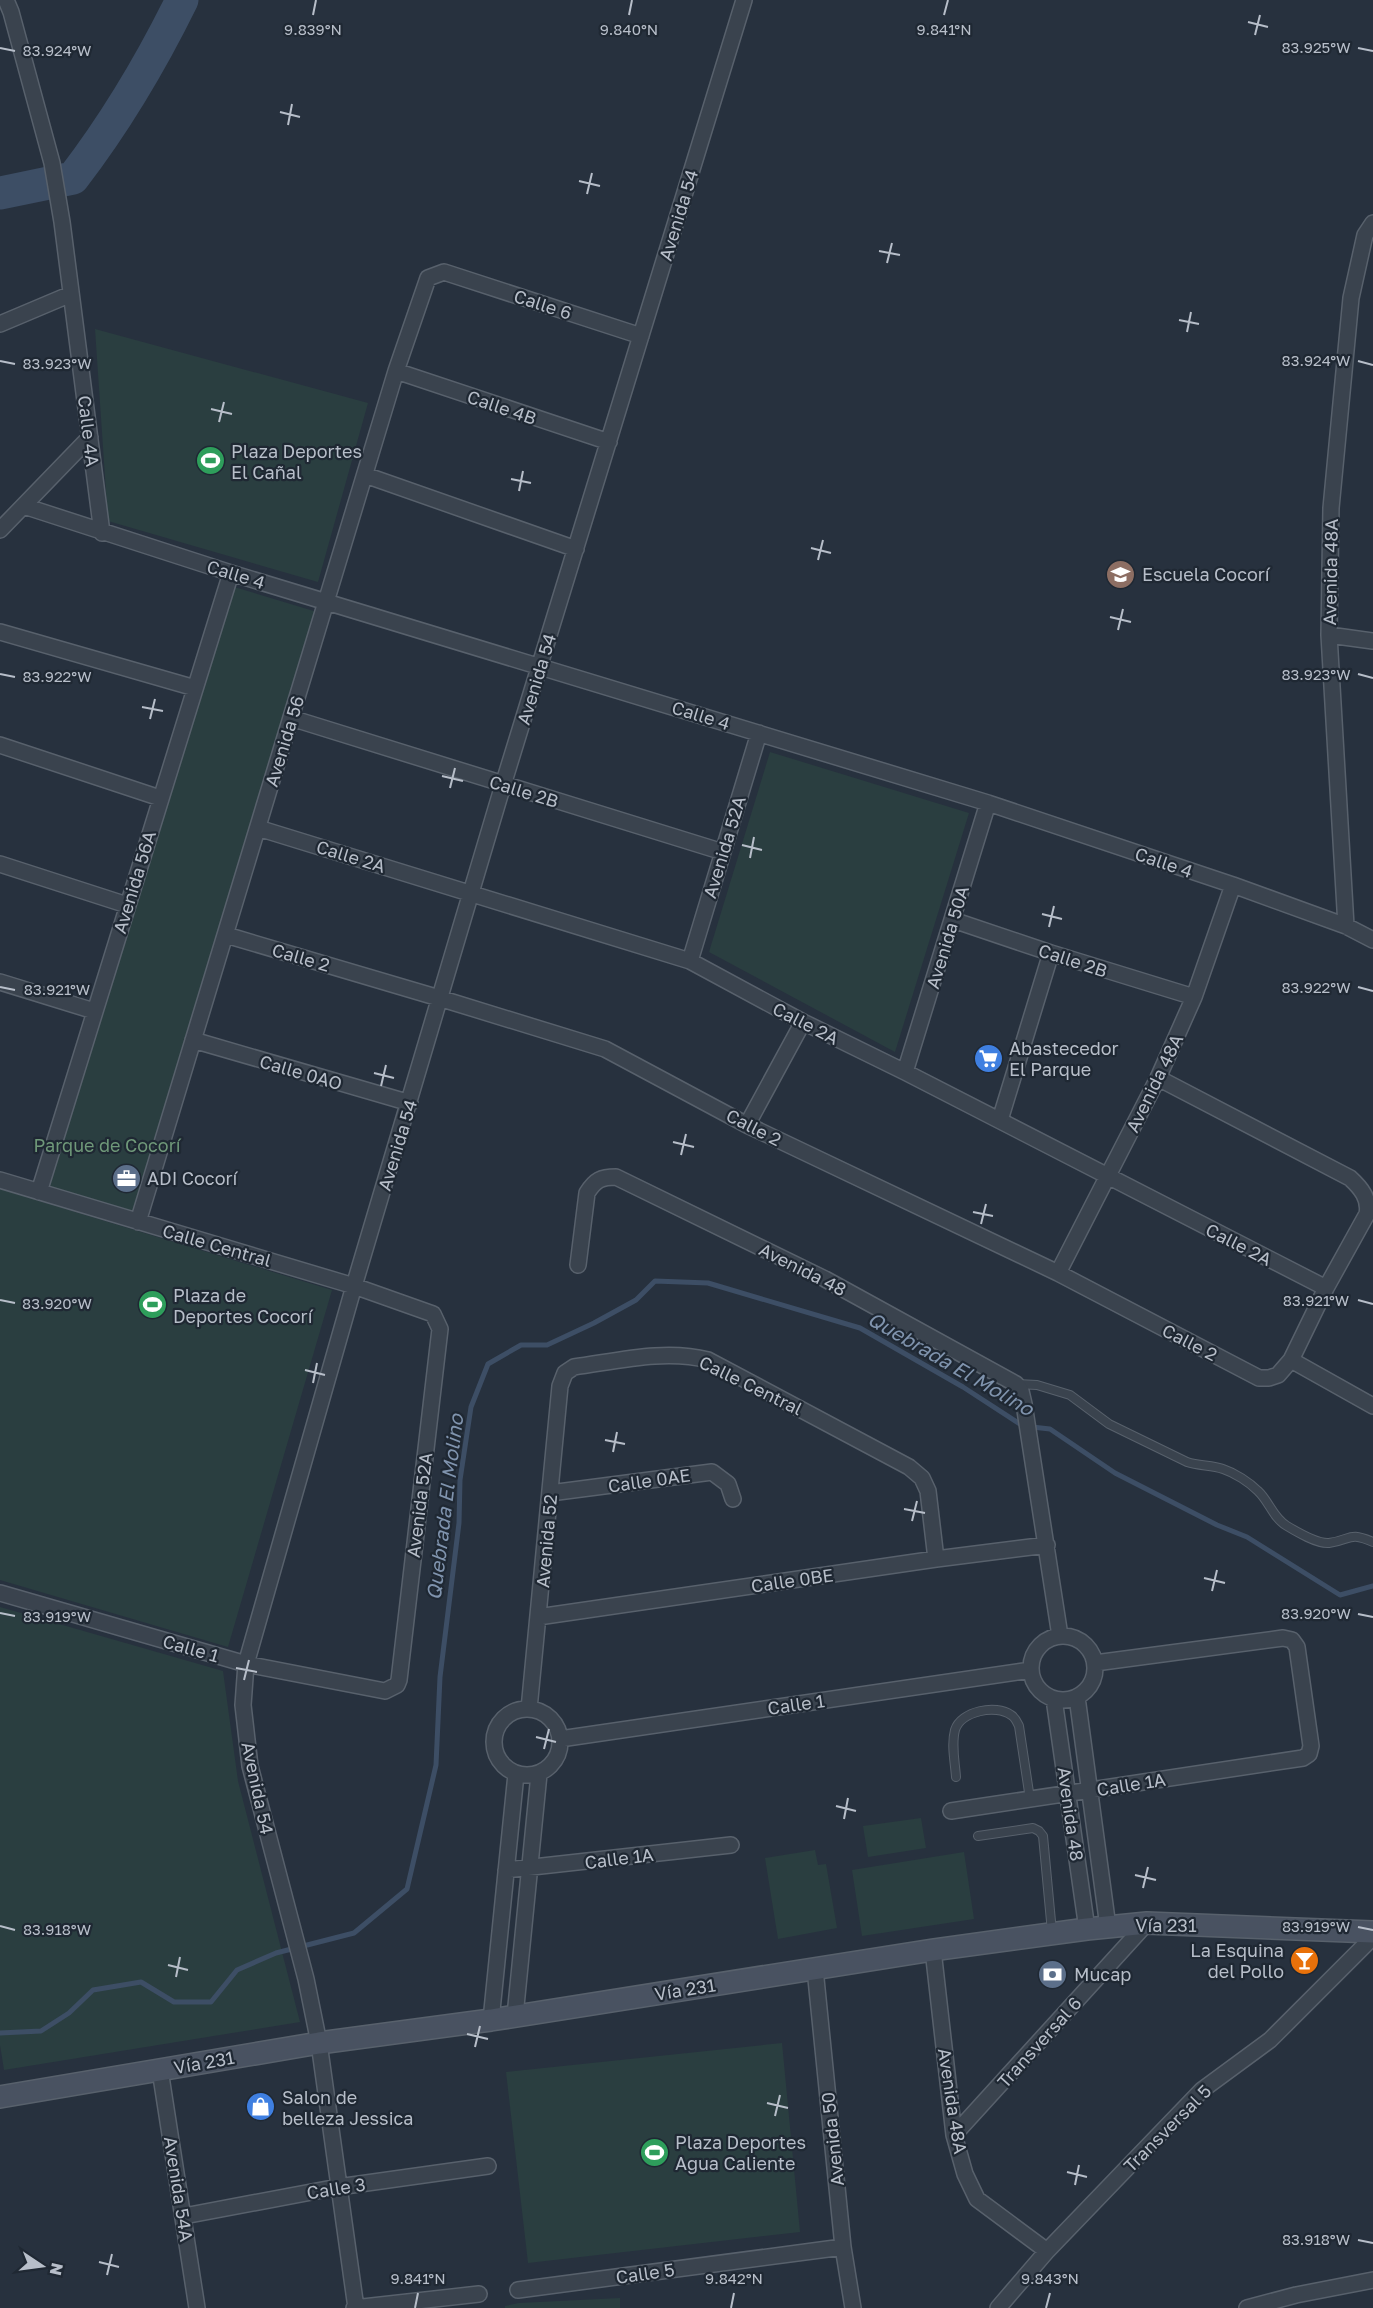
<svg xmlns="http://www.w3.org/2000/svg" width="1373" height="2308" viewBox="0 0 1373 2308" font-family="'Golos Text',sans-serif">
<rect width="100%" height="100%" fill="#27313e"/>
<path fill="#2a3e40" d="M95,329L368,403L318,582L108,521Z
M231,586L317,612L133,1215L47,1186Z
M770,752L969,813L895,1052L709,952Z
M0,1189L332,1290L228,1647L0,1580Z
M0,1607L223,1671L238,1781L300,2022L4,2070L0,2045Z
M921,1818L926,1848L868,1857L863,1826Z
M815,1850L818,1865L826,1864L837,1928L778,1939L765,1858Z
M964,1852L974,1919L862,1936L852,1870Z
M782,2043L800,2232L528,2263L506,2072Z
M620,2298V2308H505V2306L519,2303Z"/>
<g fill="none" stroke-linecap="round" stroke-linejoin="round">
<path stroke="#3d4e65" stroke-width="5" d="M0,2033L41,2031L69,2013L93,1990L141,1982L174,2002H211L237,1970L276,1953L354,1933L407,1889L436,1765L440,1677L459,1523L460,1480L471,1407L488,1364L521,1345H547L594,1323L636,1300L655,1281L708,1283L860,1328L963,1387L1023,1426L1050,1429L1115,1473L1217,1525L1247,1537L1340,1595L1373,1586"/>
<path stroke="#3d4e65" stroke-width="33" d="M0,193L73,178C116,122 151,63 182,0"/>
<defs>
<path id="lane" d="M1017,1384L1037,1385L1070,1395L1109,1424L1187,1462C1199,1466 1212,1465 1223,1469C1235,1473 1249,1482 1258,1491C1269,1501 1273,1518 1287,1526C1297,1532 1317,1544 1329,1543C1352,1540 1348,1531 1373,1542
M956,1777C955,1762 951,1745 955,1730C961,1711 996,1704 1011,1715C1015,1717 1017,1722 1019,1726L1030,1799
M978,1836L1033,1828L1039,1831L1043,1836L1052,1932"/>
<path id="street" d="M6,0L11,12L52,163L62,222L102,533
M0,324L71,294
M396,371L609,442
M365,475L576,549
M24,506L231,573L988,803L1233,885L1346,926L1373,940
M0,530L90,437
M0,632L195,688
M1329,635L1373,641
M291,718L723,852
M0,745L160,798
M258,828L690,961L803,1022L905,1072L1326,1288
M0,864L127,905
M953,920L1051,953L1194,997
M1346,926L1329,635L1331,508L1351,298L1365,235L1373,223
M226,935L439,998L605,1049L747,1125L1058,1273L1259,1378H1269L1278,1375L1291,1360L1326,1288L1367,1214C1370,1199 1361,1188 1350,1178L1158,1078
M690,961L759,733
M0,982L94,1011
M193,1040L410,1103
M905,1072L988,803
M1000,1120L1051,953
M747,1125L803,1022
M0,1180L354,1286L433,1314L440,1329L399,1680L397,1685L385,1691L246,1664L0,1593
M39,1192L231,573
M138,1222L396,371L428,278L444,272L641,336
M578,1265L587,1193C595,1180 601,1177 616,1177L825,1279L1016,1384L1021,1391L1024,1404L1060,1636
M1058,1273L1158,1078L1194,997L1233,885
M1291,1360L1373,1406
M550,1493L712,1472L728,1484L733,1499
M538,1617L936,1559L1047,1545
M1031 1668a32 32 0 1 1 64 0a32 32 0 1 1-64 0Z
M1077,1697L1108,1927
M1054,1699L1087,1929
M494 1742a33 33 0 1 1 66 0a33 33 0 1 1-66 0Z
M529,1709L560,1386L565,1373L574,1367C618,1361 665,1349 708,1360L909,1467L922,1478L928,1491L936,1559
M560,1739L1031,1670
M951,1811L1303,1758L1309,1754L1311,1746L1297,1647L1292,1640L1283,1638L1095,1663
M506,1870L731,1845
M933,1950L954,2135L965,2174L977,2199L1047,2251
M815,1969L843,2247L853,2308
M515,2016L539,1774
M491,2020L516,1774
M160,2070L197,2308
M954,2135L1147,1923
M184,2216L338,2187L488,2166
M518,2290L843,2247
M354,2308L479,2294
M356,2308L319,2043L306,1979L250,1766L243,1705L246,1664L354,1286L503,785L744,0
M998,2308L1047,2251L1202,2090L1270,2040L1373,1937
M1247,2308L1296,2295L1373,2280"/>
<path id="secondary" d="M0,2097L319,2043L491,2020L933,1950L1087,1929L1147,1923L1373,1932"/>
</defs>
<use href="#lane" stroke="#58616c" stroke-width="10"/>
<use href="#street" stroke="#58616c" stroke-width="18"/>
<use href="#secondary" stroke="#58616c" stroke-width="24"/>
<use href="#lane" stroke="#3a434e" stroke-width="8"/>
<use href="#street" stroke="#3a434e" stroke-width="15"/>
<use href="#secondary" stroke="#495261" stroke-width="21"/>
</g>
<path fill="none" stroke="#b7bec9" stroke-width="2" d="M313,15L316,0M629,15L632,0M944,15L948,0M1248,22L1268,27M1255,35L1260,15M0,48L15,51M1358,48L1373,51M280,112L300,117M288,125L292,104M579,181L600,186M587,194L592,173M879,251L900,255M887,263L892,243M1179,320L1199,324M1187,332L1191,312M0,361L15,364M1358,361L1373,365M211,409L232,414M219,422L224,402M511,479L531,483M519,491L523,471M811,548L831,553M818,560L823,540M1110,617L1131,622M1118,630L1123,609M0,674L15,677M1358,674L1373,678M142,707L163,711M150,719L155,699M442,776L463,781M450,788L455,768M742,845L762,850M750,858L754,837M1042,914L1062,919M1049,927L1054,906M0,987L15,990M1358,987L1373,991M374,1073L394,1078M381,1086L386,1065M673,1142L694,1147M681,1155L686,1134M973,1212L993,1216M981,1224L986,1204M0,1300L15,1303M1358,1300L1373,1304M305,1370L325,1375M313,1383L317,1363M605,1440L625,1444M613,1452L617,1432M904,1509L925,1513M912,1521L917,1501M1204,1578L1225,1583M1212,1591L1217,1570M0,1613L15,1616M1358,1614L1373,1617M236,1668L257,1672M244,1680L249,1660M536,1737L556,1742M544,1749L549,1729M836,1806L856,1811M844,1819L848,1798M1135,1875L1156,1880M1143,1888L1148,1867M0,1926L15,1930M1358,1927L1373,1930M168,1965L188,1970M176,1977L180,1957M467,2034L488,2039M475,2047L480,2026M767,2103L788,2108M775,2116L780,2095M1067,2172L1087,2177M1075,2185L1079,2165M1358,2240L1373,2243M99,2262L119,2267M107,2275L112,2254M415,2308L418,2293M731,2308L734,2293M1046,2308L1050,2293"/>
<defs>
<symbol id="stadium-disc" viewBox="-11 -11 22 22"><circle r="9.5" fill="#2e9e5b" stroke="#1f2833"/><path d="M0-5a6.5 5 0 1 0 0 10a6.5 5 0 1 0 0-10ZM-3.5-1.8h7v3.6h-7Z" fill="#fff"/></symbol>
<symbol id="school-disc" viewBox="-11 -11 22 22"><circle r="9.5" fill="#8d6e63" stroke="#1f2833"/><path d="M0-5L7-2L0 1L-7-2ZM-4 1L0 2.5L4 1V4Q0 6-4 4Z" fill="#fff"/></symbol>
<symbol id="supermarket-disc" viewBox="-11 -11 22 22"><circle r="9.5" fill="#3f7fe0" stroke="#1f2833"/><path d="M-6-5.5h2.5l.6 2H6L4.5 2H-2.5L-4.4-4H-6ZM-1.5 3.2a1.3 1.3 0 1 0 .1 0ZM3 3.2a1.3 1.3 0 1 0 .1 0Z" fill="#fff"/></symbol>
<symbol id="office-disc" viewBox="-11 -11 22 22"><circle r="9.5" fill="#5c6f8a" stroke="#1f2833"/><path d="M-6-3h4V-5.5h4V-3h4V5H-6ZM-1-4.5V-3h2v-1.5ZM-6 0V1H6V0Z" fill="#fff"/></symbol>
<symbol id="bar-disc" viewBox="-11 -11 22 22"><circle r="9.5" fill="#e8710a" stroke="#1f2833"/><path d="M-6-5H6L.8 .8V4.5H3.5V6h-7V4.5H-.8V.8Z" fill="#fff"/></symbol>
<symbol id="bank-disc" viewBox="-11 -11 22 22"><circle r="9.5" fill="#5c6f8a" stroke="#1f2833"/><path d="M-6-4H6V4H-6ZM0-2.3a2.3 2.3 0 1 0 0 4.6a2.3 2.3 0 1 0 0-4.6Z" fill="#fff"/></symbol>
<symbol id="shop-disc" viewBox="-11 -11 22 22"><circle r="9.5" fill="#3f7fe0" stroke="#1f2833"/><path d="M-5-2.5h2.3a2.7 3.5 0 0 1 5.4 0H5L5.5 6h-11ZM-1.5-2.5h3a1.5 2.3 0 0 0-3 0Z" fill="#fff"/></symbol>
</defs>
<g fill-rule="evenodd">
<use href="#stadium-disc" x="194" y="444" width="33" height="33"/>
<use href="#school-disc" x="1104" y="558" width="33" height="33"/>
<use href="#supermarket-disc" x="972" y="1042" width="33" height="33"/>
<use href="#office-disc" x="110" y="1162" width="33" height="33"/>
<use href="#stadium-disc" x="136" y="1288" width="33" height="33"/>
<use href="#bar-disc" x="1288" y="1944" width="33" height="33"/>
<use href="#bank-disc" x="1036" y="1958" width="33" height="33"/>
<use href="#shop-disc" x="244" y="2090" width="33" height="33"/>
<use href="#stadium-disc" x="638" y="2136" width="33" height="33"/>
</g>
<g text-anchor="middle" dominant-baseline="central" stroke-width="4.5" stroke-linejoin="round" paint-order="stroke">
<g font-size="18" fill="#b7bec9" stroke="#1f2833">
<text transform="translate(678 215) rotate(-73)">Avenida 54</text>
<text transform="translate(543 304) rotate(18)">Calle 6</text>
<text transform="translate(502 407) rotate(19)">Calle 4B</text>
<text transform="translate(89 431) rotate(83)">Calle 4A</text>
<text transform="translate(1330 572) rotate(-89)">Avenida 48A</text>
<text transform="translate(236 574) rotate(17)">Calle 4</text>
<text transform="translate(536 679) rotate(-73)">Avenida 54</text>
<text transform="translate(701 715) rotate(17)">Calle 4</text>
<text transform="translate(284 741) rotate(-73)">Avenida 56</text>
<text transform="translate(524 791) rotate(17)">Calle 2B</text>
<text transform="translate(724 847) rotate(-73)">Avenida 52A</text>
<text transform="translate(351 856) rotate(17)">Calle 2A</text>
<text transform="translate(1164 862) rotate(19)">Calle 4</text>
<text transform="translate(134 882) rotate(-73)">Avenida 56A</text>
<text transform="translate(947 937) rotate(-73)">Avenida 50A</text>
<text transform="translate(301 957) rotate(16)">Calle 2</text>
<text transform="translate(1073 960) rotate(18)">Calle 2B</text>
<text transform="translate(806 1023) rotate(27)">Calle 2A</text>
<text transform="translate(301 1072) rotate(16)">Calle 0AO</text>
<text transform="translate(1154 1083) rotate(-64)">Avenida 48A</text>
<text transform="translate(754 1127) rotate(27)">Calle 2</text>
<text transform="translate(397 1145) rotate(-73)">Avenida 54</text>
<text transform="translate(1239 1244) rotate(27)">Calle 2A</text>
<text transform="translate(217 1245) rotate(16)">Calle Central</text>
<text transform="translate(803 1269) rotate(27)">Avenida 48</text>
<text transform="translate(1190 1342) rotate(27)">Calle 2</text>
<text transform="translate(751 1385) rotate(26)">Calle Central</text>
<text transform="translate(649 1480) rotate(-8)">Calle 0AE</text>
<text transform="translate(419 1505) rotate(-83)">Avenida 52A</text>
<text transform="translate(546 1541) rotate(-85)">Avenida 52</text>
<text transform="translate(792 1580) rotate(-8)">Calle 0BE</text>
<text transform="translate(191 1648) rotate(16)">Calle 1</text>
<text transform="translate(796 1704) rotate(-8)">Calle 1</text>
<text transform="translate(1131 1784) rotate(-9)">Calle 1A</text>
<text transform="translate(258 1788) rotate(78)">Avenida 54</text>
<text transform="translate(1071 1814) rotate(82)">Avenida 48</text>
<text transform="translate(619 1858) rotate(-7)">Calle 1A</text>
<text x="1166" y="1925">Vía 231</text>
<text transform="translate(685 1989) rotate(-9)">Vía 231</text>
<text transform="translate(1039 2042) rotate(-48)">Transversal 6</text>
<text transform="translate(204 2062) rotate(-10)">Vía 231</text>
<text transform="translate(953 2101) rotate(81)">Avenida 48A</text>
<text transform="translate(1167 2128) rotate(-45)">Transversal 5</text>
<text transform="translate(832 2139) rotate(-96)">Avenida 50</text>
<text transform="translate(336 2188) rotate(-9)">Calle 3</text>
<text transform="translate(179 2189) rotate(81)">Avenida 54A</text>
<text transform="translate(645 2273) rotate(-8)">Calle 5</text>
</g>
<g font-size="18" fill="#b7bec9" stroke="#1f2833" text-anchor="start">
<text x="231" y="451">Plaza Deportes<tspan x="231" dy="21">El Cañal</tspan></text>
<text x="1142" y="574">Escuela Cocorí</text>
<text x="1009" y="1048">Abastecedor<tspan x="1009" dy="21">El Parque</tspan></text>
<text x="147" y="1178">ADI Cocorí</text>
<text x="173" y="1295">Plaza de<tspan x="173" dy="21">Deportes Cocorí</tspan></text>
<text x="1284" y="1950" text-anchor="end">La Esquina<tspan x="1284" dy="21">del Pollo</tspan></text>
<text x="1074" y="1974">Mucap</text>
<text x="282" y="2097">Salon de<tspan x="282" dy="21">belleza Jessica</tspan></text>
<text x="675" y="2142">Plaza Deportes<tspan x="675" dy="21">Agua Caliente</tspan></text>
</g>
<g font-size="18" fill="#6f9879" stroke="#1f2833">
<text x="107" y="1145">Parque de Cocorí</text>
</g>
<g font-size="20" font-style="italic" fill="#8094ae" stroke="#1f2833">
<text transform="translate(951 1363) rotate(30)">Quebrada El Molino</text>
<text transform="translate(444 1507) rotate(-83)">Quebrada El Molino</text>
</g>
</g>
<g font-size="15" text-anchor="middle" fill="#b7bec9" stroke="#1f2833" stroke-width="4.5" stroke-linejoin="round" paint-order="stroke">
<text x="313" y="35">9.839°N</text>
<text x="629" y="35">9.840°N</text>
<text x="944" y="35">9.841°N</text>
<text x="1316" y="53">83.925°W</text>
<text x="57" y="56">83.924°W</text>
<text x="1316" y="366">83.924°W</text>
<text x="57" y="369">83.923°W</text>
<text x="1316" y="680">83.923°W</text>
<text x="57" y="682">83.922°W</text>
<text x="1316" y="993">83.922°W</text>
<text x="57" y="995">83.921°W</text>
<text x="1316" y="1306">83.921°W</text>
<text x="57" y="1309">83.920°W</text>
<text x="1316" y="1619">83.920°W</text>
<text x="57" y="1622">83.919°W</text>
<text x="1316" y="1932">83.919°W</text>
<text x="57" y="1935">83.918°W</text>
<text x="1316" y="2245">83.918°W</text>
<text x="418" y="2284">9.841°N</text>
<text x="734" y="2284">9.842°N</text>
<text x="1050" y="2284">9.843°N</text>
</g>
<g transform="translate(42 2266) rotate(103)" stroke="#1f2833" stroke-width="4.5" paint-order="stroke">
<path d="M0-4.5L10 22L0 15L-10 22Z" fill="#b7bec9"/>
<text y="-9" font-size="16" font-weight="bold" text-anchor="middle" fill="#b7bec9">N</text>
</g>
</svg>
